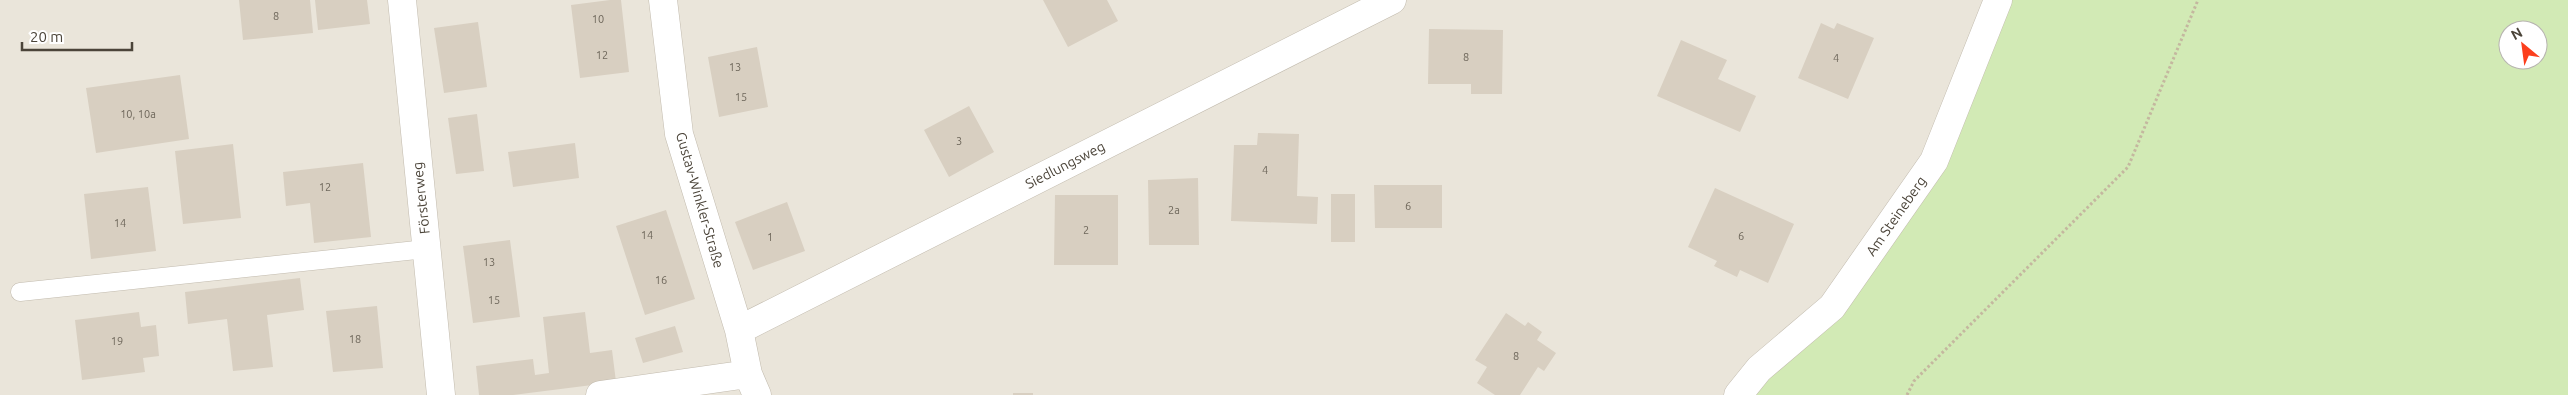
<svg xmlns="http://www.w3.org/2000/svg" width="2568" height="395" viewBox="0 0 2568 395" font-family="Ubuntu,sans-serif">
<rect width="100%" height="100%" fill="#f6f3ec"/>
<path fill="#eae5da" d="M0,0H1998L1934,161L1832,307L1738,395H0Z"/>
<path fill="#d2eab5" fill-rule="evenodd" d="M1998,0H2568V395H1738L1832,307L1934,161ZM2508,30H2538V60H2508Z"/>
<path fill="#d8cfc1" d="M239,0H310L313,33L243,40Z
M315,0H367L370,24L318,30Z
M610,0H621L629,72L580,78L571,5Z
M1043,0H1107L1118,21L1068,47Z
M478,22L487,87L444,93L434,28Z
M1821,23L1834,29L1837,23L1874,38L1848,99L1798,78Z
M1429,29L1503,30L1502,94H1471V84H1428Z
M1681,40L1727,60L1718,79L1756,96L1740,132L1657,96Z
M757,47L768,107L719,117L708,57Z
M180,75L189,139L96,153L86,88Z
M969,106L994,152L949,177L924,130Z
M477,114L484,171L456,174L448,118Z
M1258,133L1299,134L1297,196L1318,197L1317,224L1231,221L1234,145H1257Z
M575,143L579,178L513,187L508,152Z
M233,144L241,218L183,224L175,151Z
M363,163L371,237L314,243L310,203L286,206L283,172Z
M1198,178L1199,245H1149L1148,180Z
M1374,185H1442V228H1375Z
M148,187L156,251L91,259L84,194Z
M1715,188L1794,224L1768,283L1740,270L1737,277L1714,266L1717,261L1688,247Z
M1331,194H1355V242H1331Z
M1055,195H1118V265H1054Z
M787,202L805,251L753,270L735,222Z
M666,210L695,299L645,315L616,226Z
M510,240L520,317L473,323L463,246Z
M300,278L304,310L267,315L273,367L233,371L227,319L188,324L185,292Z
M377,306L383,368L333,372L326,311Z
M139,312L141,327L156,325L159,356L143,358L145,372L82,380L75,320Z
M585,312L590,353L612,350L616,382L513,395H479L476,366L533,359L535,375L549,373L543,317Z
M1506,313L1525,326L1528,322L1542,332L1537,340L1556,353L1544,371L1538,367L1520,395H1495L1477,383L1487,367L1475,360Z
M675,326L683,352L643,363L635,338Z
M1013,393H1033V395H1013Z"/>
<g fill="none" stroke-linecap="round" stroke-linejoin="round">
<defs>
<path id="service" d="M20,292L426,249"/>
<path id="minor" d="M402,0L441,395
M663,0L679,134L739,330L748,374L757,395
M739,330L1392,0
M600,395L748,374
M1738,395L1759,369L1832,307L1934,161L1998,0"/>
</defs>
<use href="#service" stroke="#c2bbae" stroke-width="19"/>
<use href="#minor" stroke="#c2bbae" stroke-width="29"/>
<path stroke="#c4b79f" stroke-width="3" stroke-dasharray="2.5 2.5" stroke-linecap="butt" d="M1907,395L1914,381L2128,167L2198,0"/>
<use href="#service" stroke="#fff" stroke-width="18"/>
<use href="#minor" stroke="#fff" stroke-width="28"/>
</g>
<g text-anchor="middle" dominant-baseline="central" stroke-width="4" stroke-linejoin="round" paint-order="stroke">
<g font-size="11" fill="#6e675b">
<text x="276" y="16">8</text>
<text x="598" y="19">10</text>
<text x="602" y="55">12</text>
<text x="1466" y="57">8</text>
<text x="1836" y="58">4</text>
<text x="735" y="67">13</text>
<text x="741" y="97">15</text>
<text x="138" y="114">10, 10a</text>
<text x="959" y="141">3</text>
<text x="1265" y="170">4</text>
<text x="325" y="187">12</text>
<text x="1408" y="206">6</text>
<text x="1174" y="210">2a</text>
<text x="120" y="223">14</text>
<text x="1086" y="230">2</text>
<text x="647" y="235">14</text>
<text x="1741" y="236">6</text>
<text x="770" y="237">1</text>
<text x="489" y="262">13</text>
<text x="661" y="280">16</text>
<text x="494" y="300">15</text>
<text x="355" y="339">18</text>
<text x="117" y="341">19</text>
<text x="1516" y="356">8</text>
</g>
<g font-size="14" fill="#4b4439" stroke="#fff">
<text transform="translate(1065 165) rotate(-27)">Siedlungsweg</text>
<text transform="translate(421 198) rotate(-96)">Försterweg</text>
<text transform="translate(700 200) rotate(74)">Gustav-Winkler-Straße</text>
<text transform="translate(1896 216) rotate(-55)">Am Steineberg</text>
</g>
</g>
<g transform="translate(2523 45) rotate(331)"><circle r="24" fill="#ffffff" stroke="#b7b4b0"/>
<path d="M0-4L9 19L0 12L-9 19Z" fill="#fc3f1d"/>
<text y="-8" font-size="14" font-weight="bold" text-anchor="middle" fill="#4b4439">N</text>
</g>
<path d="M22 42v8h110v-8" fill="none" stroke="#4b4439" stroke-width="2.5"/>
<text x="30" y="42" font-size="15" fill="#4b4439" stroke="#ffffff" stroke-width="4" paint-order="stroke">20 m</text>
</svg>
